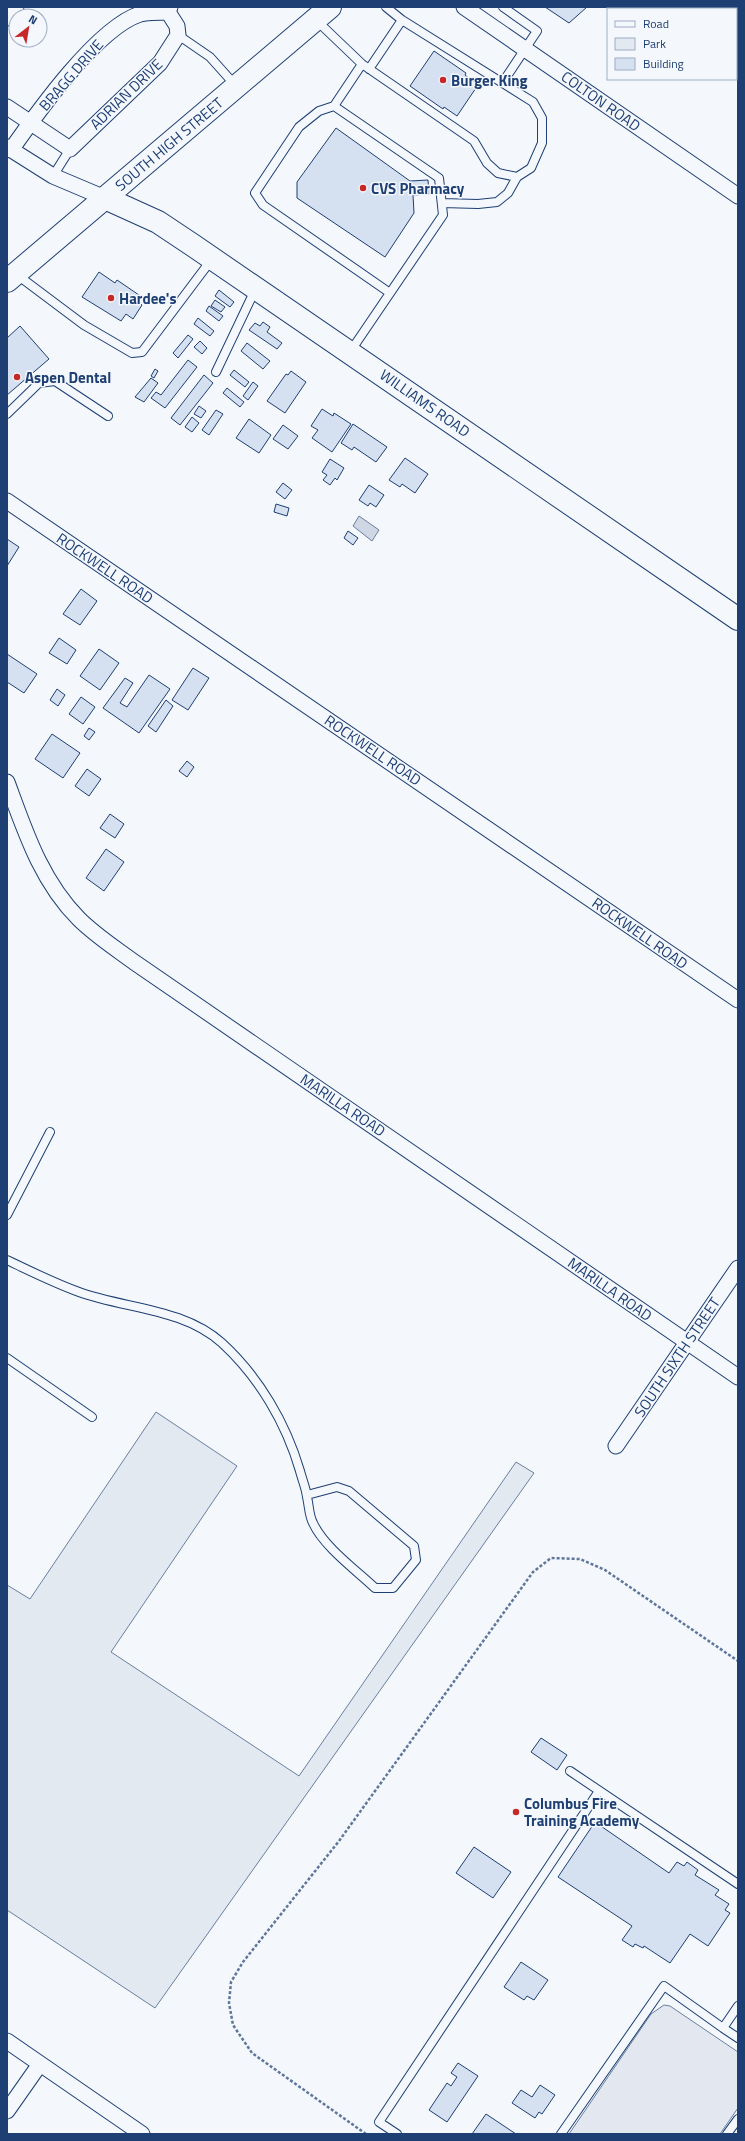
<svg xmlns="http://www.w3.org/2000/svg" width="745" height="2141" viewBox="0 0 745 2141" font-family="'Titillium Web',sans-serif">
<rect width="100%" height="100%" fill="#f4f7fb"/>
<path fill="#e3e9f0" stroke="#687fa3" d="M156,1412L237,1466L111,1652L299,1776L516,1462L534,1473L155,2008L7,1910V1585L30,1599Z"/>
<path fill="#e3e8f0" stroke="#687fa3" d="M664,2005L670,2006L738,2052V2108L720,2134H569L651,2014Z"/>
<path fill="#cfd7e4" stroke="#687fa3" d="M359,516L379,530L372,541L353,526Z"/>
<path fill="#d5e0f0" stroke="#1d3f73" d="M545,7H587L569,23Z
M434,51L466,73L465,75L478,85L457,116L444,107L443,109L410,86Z
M336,128L410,181L428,180L429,194L413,195L414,213L385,257L297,198V182Z
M99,272L115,283L117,280L139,295L136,300L142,305L133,319L126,314L121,321L82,297Z
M219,290L234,302L230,307L215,296Z
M215,300L225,307L221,312L211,306Z
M209,306L223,316L219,321L206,311Z
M198,318L214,331L210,336L194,324Z
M263,322L270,327L267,332L282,343L277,349L249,330L255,323L260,326Z
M20,326L49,359L7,395V338Z
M188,335L193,339L178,358L173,353Z
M200,341L207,348L202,354L194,347Z
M247,343L270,361L263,369L241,351Z
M188,360L197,367L165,408L151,398L156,392L161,395Z
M155,369L158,371L154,378L151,376Z
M234,370L249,382L245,387L230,375Z
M291,371L306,382L285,413L267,401L286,374L288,375Z
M204,375L213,383L180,425L171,418Z
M151,378L158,383L144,402L135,397Z
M253,382L258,386L248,400L243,396Z
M227,388L244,402L240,407L223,393Z
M199,406L206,411L201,418L194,414Z
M322,409L333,416L334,413L351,424L332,452L312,438L318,430L311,426Z
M216,410L223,414L209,435L202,430Z
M192,417L199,423L192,432L185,427Z
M249,419L271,435L259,453L236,438Z
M353,424L387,447L376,462L354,447L352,450L341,443Z
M283,425L298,436L288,449L273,439Z
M405,458L428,474L415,493L402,484L400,487L389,480Z
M330,459L344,468L337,480L335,478L330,485L323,480L327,475L322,472Z
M283,483L292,490L285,499L276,492Z
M369,485L384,495L376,507L370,503L368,506L359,500Z
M276,504L289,508L287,516L274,512Z
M348,531L358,538L353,545L344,538Z
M7,539L19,547L7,566Z
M81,589L97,601L80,625L63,614Z
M59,638L76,650L67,664L49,653Z
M99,649L119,663L100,690L80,676Z
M7,654L37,674L24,693L7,682Z
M193,668L209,678L188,710L172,700Z
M149,675L170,689L139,733L103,708L125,678L133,683L120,703L127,707Z
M57,689L65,695L58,706L50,700Z
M81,697L95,707L83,724L69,714Z
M166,700L173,706L156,732L148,726Z
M89,728L95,732L89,740L84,736Z
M52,734L80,753L63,778L35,759Z
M187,761L194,767L187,777L179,771Z
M87,769L101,779L89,796L75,786Z
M110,814L124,824L115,838L100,828Z
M106,849L124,862L104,891L86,878Z
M541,1738L567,1755L557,1770L531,1752Z
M595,1822L669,1873L677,1862L684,1866L687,1862L698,1870L695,1875L719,1890L715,1895L729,1904L725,1910L730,1913L708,1946L690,1934L670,1963L644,1946L643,1948L635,1944L633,1947L622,1940L632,1926L558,1877Z
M474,1847L511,1872L493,1898L456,1873Z
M521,1962L548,1980L534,2000L527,1996L524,2000L504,1987Z
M458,2063L478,2076L447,2122L429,2110L447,2083L451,2086L457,2077L451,2073Z
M540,2085L555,2095L542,2114L539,2112L535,2118L512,2103L521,2090L532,2097Z
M486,2114L516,2134H472Z"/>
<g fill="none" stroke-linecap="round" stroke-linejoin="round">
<defs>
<path id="service" d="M386,7L402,20L533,102L542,118V143L531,168L517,177L508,193L497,202L478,204L442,203
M316,20L362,64L474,141L487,163L498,173L517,177
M178,35L210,57L236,86
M362,64L334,106L319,111L299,127L255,193L263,205L390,293
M369,69L402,20
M503,82L537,31L503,7
M334,106L439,178L443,215L350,352
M53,176L70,149
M16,274L84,325L132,353L142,352L212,259
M216,372L255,290
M7,414L39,383L55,381L108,416
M7,1215L50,1132
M7,1260C30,1271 54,1283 79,1292C126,1309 183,1308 222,1343C259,1377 286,1423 300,1471C302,1479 306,1488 307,1497C309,1505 309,1516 313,1523C324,1547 356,1570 375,1588H393L416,1560L414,1546L349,1491L337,1487L307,1495
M7,1358L92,1417
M570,1771L738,1884
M738,2006L723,2028L738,2038
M397,2134L379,2122L599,1791
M561,2134L664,1986L723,2028
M727,2134L738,2119"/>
<path id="minor" d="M464,7L738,196
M7,18L16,7
M7,107L70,149L160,63L178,35L177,26L168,12L170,7
M7,147L53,176L105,198
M11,150C37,113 97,28 140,14C148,12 159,12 168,12
M7,501L738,1000
M7,782C25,831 41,881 79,919C95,935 115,948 134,962L738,1377
M616,1446L738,1268
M7,2041L142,2134
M7,2111L40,2064"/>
<path id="secondary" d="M105,198L158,222L194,246L738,619"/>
<path id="primary" d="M7,281L330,7"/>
</defs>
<use href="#service" stroke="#1d3f73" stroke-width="10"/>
<use href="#minor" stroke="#1d3f73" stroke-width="17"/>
<use href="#secondary" stroke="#1d3f73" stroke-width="24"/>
<use href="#primary" stroke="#1d3f73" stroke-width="24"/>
<path stroke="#5e769c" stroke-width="2.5" stroke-dasharray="3 2" stroke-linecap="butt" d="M366,2134L252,2053L233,2025L229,2003L231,1982L243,1962L339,1841L533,1572L551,1558L580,1559L605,1570L738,1661"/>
<use href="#service" stroke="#f4f7fb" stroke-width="8"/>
<use href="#minor" stroke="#f4f7fb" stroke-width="15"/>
<use href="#secondary" stroke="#f4f7fb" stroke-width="22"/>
<use href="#primary" stroke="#f4f7fb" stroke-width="22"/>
</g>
<g fill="#c62828" stroke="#f4f7fb" stroke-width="1.5">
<circle cx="443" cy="80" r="4"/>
<circle cx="363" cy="188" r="4"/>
<circle cx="111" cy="298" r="4"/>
<circle cx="17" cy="377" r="4"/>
<circle cx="516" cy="1812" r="4"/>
</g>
<g text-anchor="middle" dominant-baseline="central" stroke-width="3" stroke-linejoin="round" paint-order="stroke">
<g font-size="15" fill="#1d3f73" stroke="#f4f7fb">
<text transform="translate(71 75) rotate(-49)">BRAGG DRIVE</text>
<text transform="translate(126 94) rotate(-44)">ADRIAN DRIVE</text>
<text transform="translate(601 101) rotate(35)">COLTON ROAD</text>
<text transform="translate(169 144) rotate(-40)">SOUTH HIGH STREET</text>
<text transform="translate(425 403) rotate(35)">WILLIAMS ROAD</text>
<text transform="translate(105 568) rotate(34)">ROCKWELL ROAD</text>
<text transform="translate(373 750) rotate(34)">ROCKWELL ROAD</text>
<text transform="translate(640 933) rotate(35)">ROCKWELL ROAD</text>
<text transform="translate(343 1105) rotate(34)">MARILLA ROAD</text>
<text transform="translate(610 1289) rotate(35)">MARILLA ROAD</text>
<text transform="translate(677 1357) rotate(-56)">SOUTH SIXTH STREET</text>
</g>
<g font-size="15" font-weight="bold" fill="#1d3f73" stroke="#f4f7fb" text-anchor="start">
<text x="451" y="80">Burger King</text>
<text x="371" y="188">CVS Pharmacy</text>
<text x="119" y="298">Hardee's</text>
<text x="25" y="377">Aspen Dental</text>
<text x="524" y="1803">Columbus Fire<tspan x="524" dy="17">Training Academy</tspan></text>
</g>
</g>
<rect width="745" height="2141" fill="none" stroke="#1d3f73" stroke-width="16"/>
<rect x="607" y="8" width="130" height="72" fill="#f4f7fb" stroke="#9eadc5"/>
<rect x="615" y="21" width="20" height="6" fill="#f4f7fb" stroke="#9eadc5"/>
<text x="643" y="28" font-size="12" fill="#1d3f73">Road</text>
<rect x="615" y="38" width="20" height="12" fill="#e3e9f0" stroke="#9eadc5"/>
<text x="643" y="48" font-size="12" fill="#1d3f73">Park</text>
<rect x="615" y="58" width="20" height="12" fill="#d5e0f0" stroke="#9eadc5"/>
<text x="643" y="68" font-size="12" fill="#1d3f73">Building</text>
<g transform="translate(28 28) rotate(31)"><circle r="19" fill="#f4f7fb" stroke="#9eadc5"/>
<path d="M0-3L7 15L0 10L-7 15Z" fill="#c62828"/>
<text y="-6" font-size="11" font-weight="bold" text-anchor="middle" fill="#1d3f73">N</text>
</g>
</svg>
